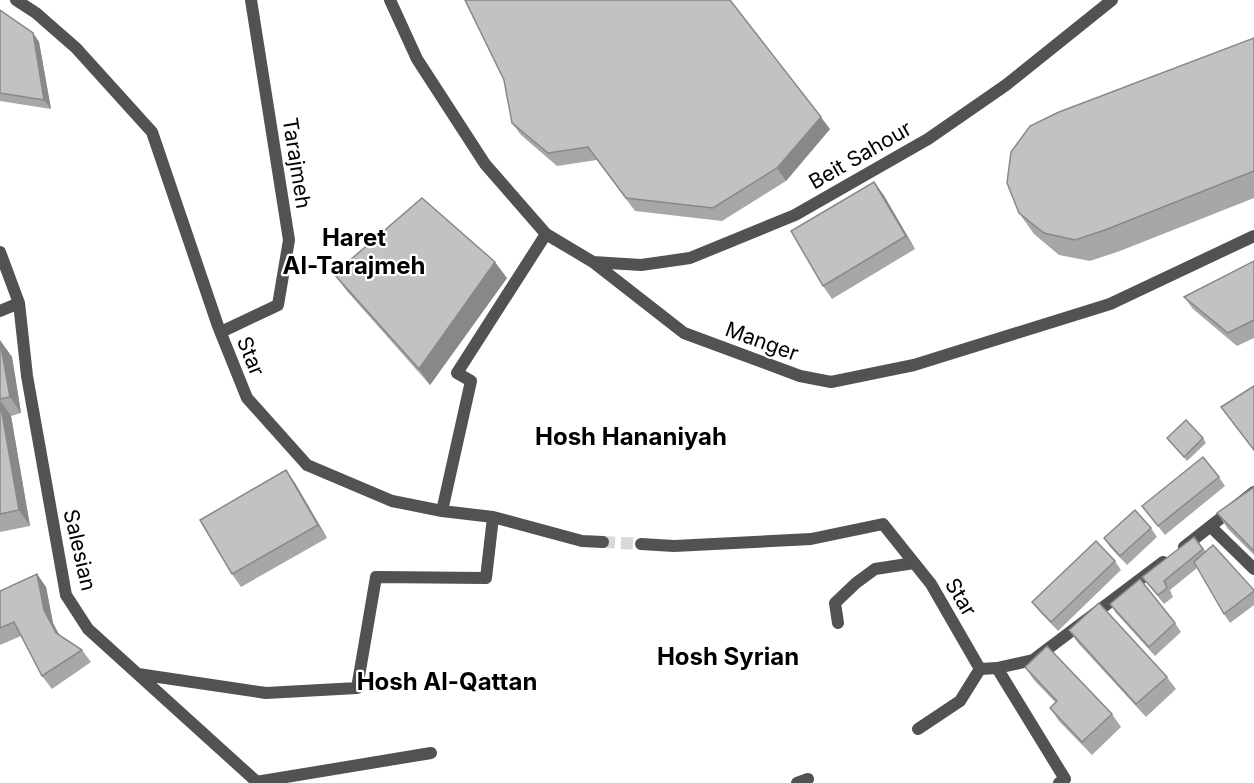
<svg xmlns="http://www.w3.org/2000/svg" width="1254" height="783" viewBox="0 0 1254 783" font-family="Inter,sans-serif">
<rect width="100%" height="100%" fill="#fff"/>
<g fill="none" stroke-linecap="round" stroke-linejoin="round">
<path stroke="#d9d9d9" stroke-width="12" stroke-dasharray="12 6" stroke-linecap="butt" d="M603,542L641,544"/>
<path stroke="#525252" stroke-width="12" d="M1211,527L1254,569
M838,623L835,603L856,583L875,569L914,563
M918,729L960,701L980,669
M797,783L808,779"/>
<path stroke="#525252" stroke-width="12" d="M16,0L36,13L76,48L152,132L218,326L247,398L307,465L392,501L442,511L493,517L582,541L603,542
M0,252L19,303L27,376L66,595L88,629L258,783
M0,311L19,303
M221,332L278,305L289,240L251,0
M442,511L471,381L457,373L546,234
M641,544L674,546L811,539L883,524L931,584L980,669L997,668L1033,660L1163,562
M1184,547L1254,492
M997,668L1065,779L1059,783
M138,674L266,693L357,688L376,577L486,578L493,517
M256,782L431,753"/>
<path stroke="#525252" stroke-width="12" d="M390,0L417,59L485,164L546,234L593,262L684,333L800,376L831,382L914,365L1110,304L1254,236
M593,262L641,265L690,258L795,215L928,139L1006,85L1112,0"/>
</g>
<path fill="#a7a7a7" d="M0,10L33,33L39,42L51,109L0,101Z
M1254,38V198L1120,251L1090,261L1059,255L1034,234L1019,213Z
M512,123L830,129L786,181L722,221L635,211L597,160L557,166L521,135Z
M883,194L915,249L832,299L823,286Z
M1254,261V338L1237,346L1193,309L1184,297Z
M334,274L507,278L430,385L346,290Z
M0,341L12,357L21,413L11,416L30,526L0,532Z
M1167,438H1203L1206,443L1187,461Z
M1219,477L1225,486L1165,535L1142,506Z
M295,483L327,538L241,587L232,574Z
M1254,487V555L1228,529L1217,513Z
M1151,528L1157,537L1127,565L1110,547L1104,538Z
M1194,537L1206,552L1254,590V605L1230,623L1224,614L1197,568L1170,590L1173,597L1164,604L1142,577Z
M1115,561L1121,570L1058,631L1039,611L1032,602Z
M37,574L46,587L53,623L59,635L82,650L91,662L52,689L42,676L21,636L0,645V591Z
M1110,604L1175,623L1181,632L1155,656L1116,613Z
M1069,630L1167,677L1176,689L1146,717L1078,643Z
M1025,667L1112,714L1121,727L1092,755L1059,721L1050,708L1056,703L1034,680Z"/>
<path fill="#888" d="M33,33L39,42L51,109L44,100Z
M821,117L830,129L786,181L777,168Z
M874,182L883,194L915,249L906,236Z
M495,262L507,278L430,385L419,369Z
M0,340L12,357L21,413L10,397Z
M0,400L11,416L30,526L19,510Z
M286,470L295,483L327,538L318,525Z
M37,574L46,587L53,623L65,646L56,633L44,610Z"/>
<path fill="#c2c2c2" stroke="#888" stroke-width="1.5" d="M465,0H730L821,117L777,168L713,208L626,198L588,147L548,153L512,123L504,80Z
M0,10L33,33L44,100L0,93Z
M1254,38V171L1105,230L1075,240L1044,233L1019,213L1007,183L1011,152L1030,126L1059,112Z
M874,182L906,236L823,286L791,231Z
M422,198L495,262L419,369L334,274Z
M1254,261V320L1228,333L1184,297Z
M0,341L10,397L0,399Z
M1254,386V450L1221,407Z
M0,402L19,510L0,514Z
M1186,420L1203,438L1184,457L1167,438Z
M1203,457L1219,477L1158,526L1142,506Z
M286,470L318,525L232,574L200,520Z
M1254,487V551L1217,513Z
M1135,510L1151,528L1120,556L1104,538Z
M1194,537L1203,549L1164,581L1167,588L1158,595L1142,577Z
M1096,541L1115,561L1051,622L1032,602Z
M1213,545L1254,590V591L1224,614L1194,562Z
M37,574L44,610L56,633L82,650L42,676L14,622L0,628V591Z
M1140,579L1175,623L1149,647L1110,604Z
M1099,603L1167,677L1136,704L1069,630Z
M1047,646L1112,714L1082,742L1050,708L1057,701L1025,667Z"/>
<g text-anchor="middle" dominant-baseline="central" stroke-width="4.5" stroke-linejoin="round" paint-order="stroke">
<g font-size="21" fill="#000" stroke="#fff">
<text transform="translate(860 155) rotate(-30)">Beit Sahour</text>
<text transform="translate(297 163) rotate(81)">Tarajmeh</text>
<text transform="translate(762 341) rotate(20)">Manger</text>
<text transform="translate(251 356) rotate(68)">Star</text>
<text transform="translate(80 550) rotate(77)">Salesian</text>
<text transform="translate(961 597) rotate(59)">Star</text>
</g>
<g font-size="24" font-weight="bold" fill="#000" stroke="#fff">
<text x="354" y="237">Haret<tspan x="354" dy="28">Al-Tarajmeh</tspan></text>
<text x="631" y="436">Hosh Hananiyah</text>
<text x="728" y="656">Hosh Syrian</text>
<text x="447" y="681">Hosh Al-Qattan</text>
</g>
</g>
</svg>
